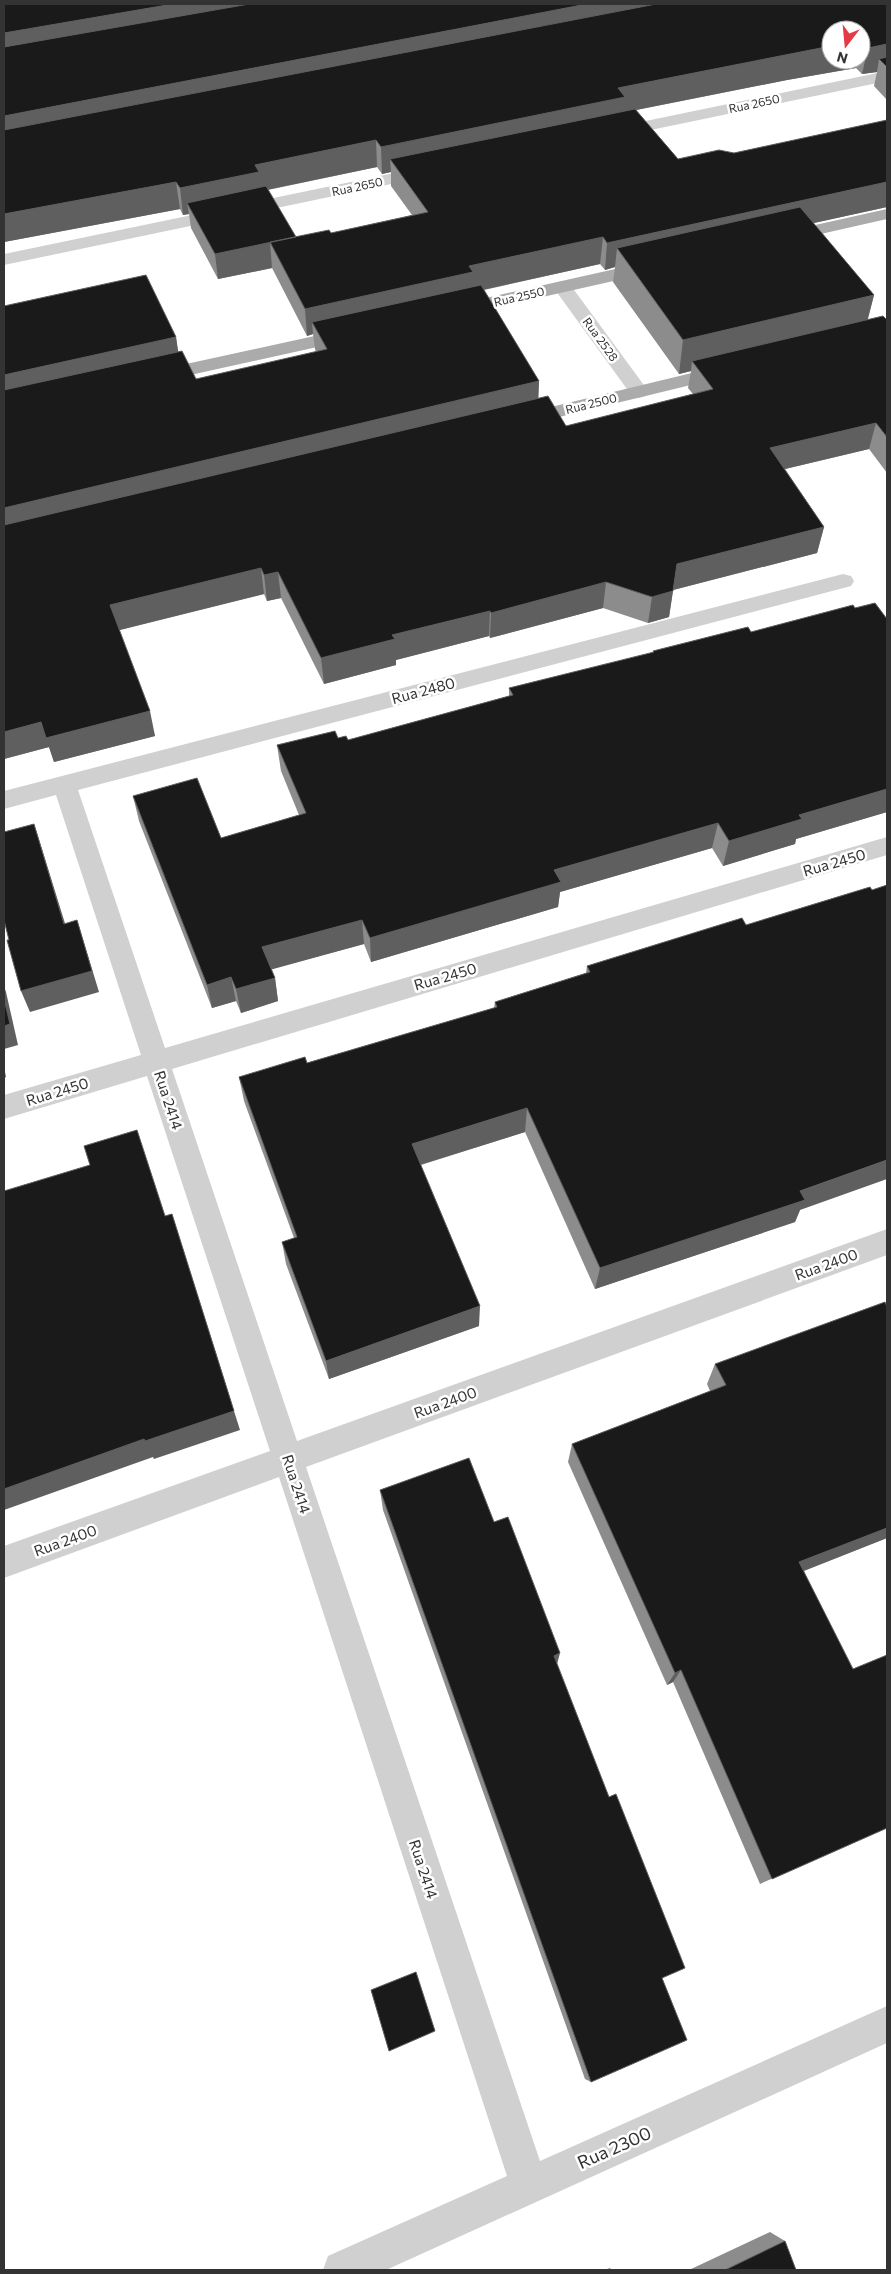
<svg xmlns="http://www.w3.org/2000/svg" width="891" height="2274" viewBox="0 0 891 2274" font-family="Commissioner,sans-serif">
<rect width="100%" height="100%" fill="#fff"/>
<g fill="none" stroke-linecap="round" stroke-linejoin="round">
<path fill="#d0d0d0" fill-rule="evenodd" d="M887,71V81L612,138L606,137L603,133L606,129L612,128Z
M428,166L434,167L437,171L434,175L4,265V254Z
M562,281L569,283L646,388L649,392L646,396L639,398L632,396L553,287L555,283Z
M843,574L851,576L854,581L851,586L78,790L165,1048L887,837V855L172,1069L297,1441L887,1229V1255L306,1467L540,2161L887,2006V2043L386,2270H323L328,2256L507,2176L279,1477L4,1578V1546L270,1451L147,1076L4,1119V1095L141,1055L56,795L4,809V791Z"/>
<path fill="#ababab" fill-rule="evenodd" d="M887,209V219L781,243L775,242L772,238L775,234Z
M651,261L658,263L660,267L658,271L454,317L447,315L445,311L447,307L454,305Z
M351,328L358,330L361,334L358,338L154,383L147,381L144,377L147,373L154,371Z
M725,365L732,367L735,371L732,375L522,426L515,425L512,420L515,415L522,414Z"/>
</g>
<path fill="#8c8c8c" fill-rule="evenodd" d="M4,4H887V100L874,86L877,72L862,74L856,68L787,80L636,110L678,159L734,153L887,120V208V207L813,223L874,295L868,319L887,320V473L869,449L785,469L824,527L817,553L673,590L669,617L648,623L603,608L490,638L489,636L396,660V665L324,684L281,598L267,601L264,594L119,630L155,736L54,762L49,747L4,759V306L176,337L178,352L196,379L316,352L315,349L313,334L307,336L272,268L218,279L191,228L189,214L183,215L180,209L4,242ZM861,30V60H831ZM377,167L382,174L391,172V186L412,215L331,233L296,237L268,190ZM600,264L605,270L615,267L613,282L679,374L691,371L688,388L693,394L566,426L538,398L539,381L484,290Z
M855,608L887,619V812L796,839L795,844L723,866L712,848L560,892L558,907L371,962L364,944L271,969L275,978L278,1001L241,1013L236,1001L212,1008L139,821L133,796L221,838L299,815L281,771L277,745L338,738L348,740L509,696V688L652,653L653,651L751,632Z
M587,966L800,1210L795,1222L595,1289L525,1132L421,1165L479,1326L329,1379L286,1264L282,1242L294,1238L244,1101L239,1077L307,1063L494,1008L495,1002L586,973Z
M715,1364L887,1538L804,1571L887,1828L760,1884L673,1682L667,1685L568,1462L572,1444L710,1391L707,1384Z
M380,1490L494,1522L557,1664L662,1978L591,2082L585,2079L383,1510Z
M770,2232L785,2241L796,2270H689Z
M610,2268L612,2270H604Z"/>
<path fill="#5f5f5f" d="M173,4H325L4,61V33Z
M587,4H721L4,144V116Z
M887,44V67L879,59L877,72L862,74L868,48Z
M831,46V60H857L856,68L787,80L390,159L391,172L382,174L381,147L618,88Z
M376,140L377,167L261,191L187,203L189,214L183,215L180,188L255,165Z
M176,182L180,209L4,242V214Z
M887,182V207L629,264L617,248L615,267L605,270L607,243Z
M296,237L270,242L272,268L218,279L215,254Z
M603,237L600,264L473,292L312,322L313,334L307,336L305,309L469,266Z
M874,295L865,329L692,361L691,371L679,374L683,340Z
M176,337L180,364L4,403V375Z
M539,381L538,408L4,536V508Z
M876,423L869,449L764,474L770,448Z
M824,527L817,553L673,590L677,564Z
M261,568L264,594L116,631L110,605Z
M278,572L281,598L267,601L264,575Z
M606,582L603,608L490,638L491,613Z
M673,591L669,617L648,623L652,597Z
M490,611L489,636L396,660V665L324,684L321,658L392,635Z
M150,711L155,736L54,762L46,738Z
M41,722L49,747L4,759V732Z
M887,789V812L796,839L795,844L723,866L729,841L799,815Z
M718,823L712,848L560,892L558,907L371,962L370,938L554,870Z
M34,824L41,846L72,946L64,924Z
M77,920L99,992L30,1012L21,991Z
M362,920L364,944L266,971L262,947Z
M231,977L236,1001L212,1008L207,985Z
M275,978L278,1001L241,1013L236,989Z
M4,986L6,992L18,1045L4,1049Z
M4,1067L6,1077L4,1078Z
M527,1108L525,1132L413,1167L412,1144Z
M887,1160V1179L800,1210L795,1222L595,1289L600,1268L800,1191Z
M172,1214L240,1430L154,1459L153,1457L4,1510V1489Z
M480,1306L479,1326L329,1379L326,1361Z
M887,1528V1538L788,1577L799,1562Z
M560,1653L556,1668L554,1656Z
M681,1670L673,1682L667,1685L675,1673Z"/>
<path fill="#1a1a1a" stroke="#5f5f5f" d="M4,4H173L4,33Z
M249,4H587L4,116V47Z
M656,4H887V44L868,48L861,41V30H831V46L618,88L625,97L381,147L376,140L255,165L259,172L180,188L176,182L4,214V130Z
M887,57V67L879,59Z
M635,109L678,159L719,150L734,153L887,120V182L607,243L603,237L469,266L473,272L305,309L270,242L329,230L331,233L428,212L390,159Z
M266,186L296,237L215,254L187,203Z
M800,207L874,295L683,340L617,248Z
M146,275L176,337L4,375V306Z
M481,285L539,381L4,508V390L182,351L196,379L327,349L312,322Z
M883,316L887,320V437L876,423L770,448L824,527L677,564L673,591L652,597L606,582L491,613L490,611L392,635L395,639L321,658L278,572L264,575L261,568L110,605L150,711L46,738L41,722L4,732V525L548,396L566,426L713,389L692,361Z
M875,603L887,619V789L799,815L802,819L729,841L718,823L554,870L561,882L370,938L362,920L262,947L275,978L236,989L231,977L207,985L133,796L197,778L221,838L306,813L277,745L335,731L338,738L346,736L348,740L513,695L509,688L654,652L653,651L748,627L751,632L853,605L855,608Z
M34,824L64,924L77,920L92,971L21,991L7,940H9L4,920V832Z
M887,885V1160L800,1191L805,1200L600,1268L527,1108L412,1144L480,1306L326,1361L282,1242L297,1237L239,1077L305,1057L307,1063L497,1007L495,1002L590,972L587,966L742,918L746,925L870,887L872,890Z
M4,999L10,1024L4,1026Z
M137,1130L165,1216L172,1214L234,1411L145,1441L144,1439L4,1489V1191L90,1165L84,1146Z
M885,1302L887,1307V1528L799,1562L853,1669L887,1655V1828L772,1879L681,1670L675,1673L572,1444L726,1385L715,1364Z
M469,1458L494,1522L508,1517L560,1653L554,1656L609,1797L616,1794L685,1968L662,1978L687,2040L591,2082L380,1490Z
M416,1972L435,2031L389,2051L371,1990Z
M785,2241L796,2270H725Z"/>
<g text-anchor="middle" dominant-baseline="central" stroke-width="5" stroke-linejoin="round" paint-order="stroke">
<g font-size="12" fill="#333" stroke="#fff">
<text transform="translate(754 103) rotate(-12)">Rua 2650</text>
<text transform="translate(357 186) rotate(-12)">Rua 2650</text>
<text transform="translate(519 296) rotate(-13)">Rua 2550</text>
<text transform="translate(601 339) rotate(54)">Rua 2528</text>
<text transform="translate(591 403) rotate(-14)">Rua 2500</text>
</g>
<g font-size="15" fill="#333" stroke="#fff">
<text transform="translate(423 690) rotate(-15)">Rua 2480</text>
<text transform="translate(834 862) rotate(-16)">Rua 2450</text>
<text transform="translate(445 976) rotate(-16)">Rua 2450</text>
<text transform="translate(57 1091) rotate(-17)">Rua 2450</text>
<text transform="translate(169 1100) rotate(72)">Rua 2414</text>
<text transform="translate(826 1264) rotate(-20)">Rua 2400</text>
<text transform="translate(445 1402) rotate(-20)">Rua 2400</text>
<text transform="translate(297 1484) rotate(72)">Rua 2414</text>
<text transform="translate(65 1540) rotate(-20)">Rua 2400</text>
<text transform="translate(424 1869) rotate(72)">Rua 2414</text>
</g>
<g font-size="18" fill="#333" stroke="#fff">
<text transform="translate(614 2147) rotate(-24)">Rua 2300</text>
</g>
</g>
<rect width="891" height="2274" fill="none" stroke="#333333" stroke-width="10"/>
<g transform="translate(846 45) rotate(196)"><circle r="24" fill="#ffffff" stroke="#adadad"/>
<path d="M0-4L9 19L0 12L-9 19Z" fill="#e63946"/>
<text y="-8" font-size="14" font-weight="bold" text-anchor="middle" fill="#333333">N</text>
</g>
</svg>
